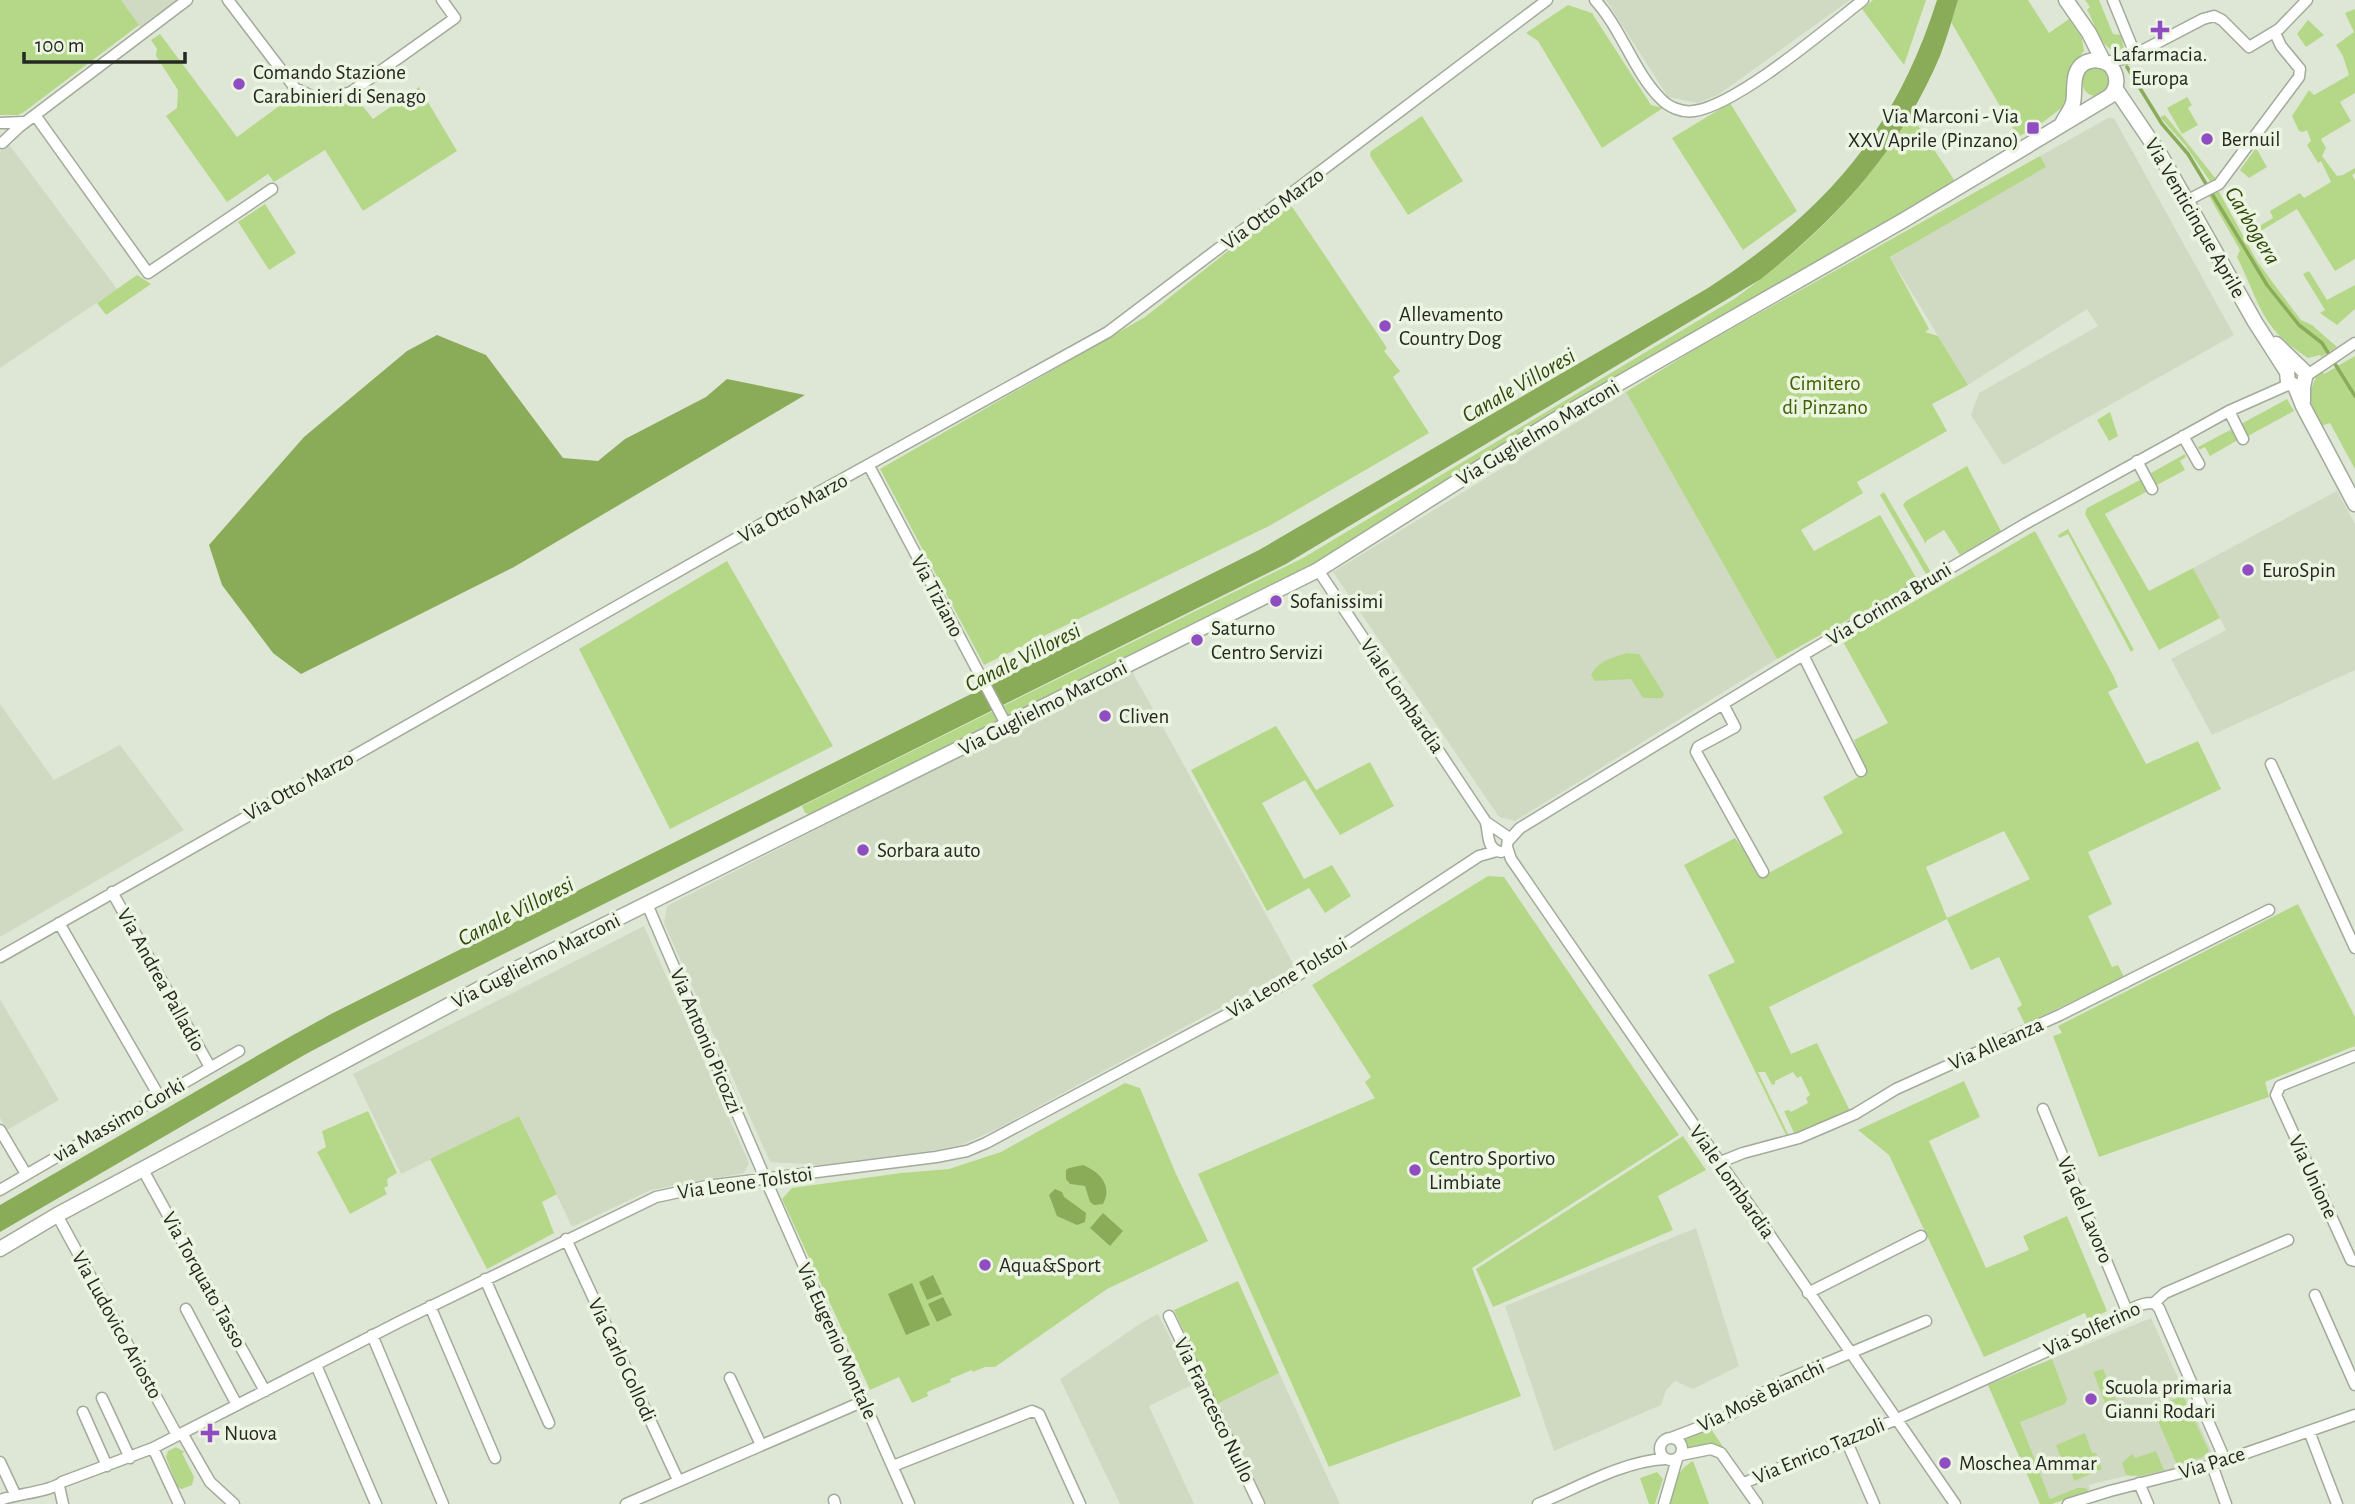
<svg xmlns="http://www.w3.org/2000/svg" width="2355" height="1504" viewBox="0 0 2355 1504" font-family="'Alegreya Sans',sans-serif">
<rect width="100%" height="100%" fill="#dee7d5"/>
<path fill="#d0dac3" d="M121,0H184L143,31Z
M1606,0H1850L1718,95L1698,103L1668,97Z
M2108,118H2114L2234,335L2003,465L1971,415L1979,393L2098,326L2087,309L1968,385L1890,257L2045,167L2040,156Z
M8,143L117,289L0,368V152Z
M1626,392L1777,659L1515,821L1499,817L1333,572Z
M2337,491L2355,524V670L2212,735L2171,659L2226,630L2193,568Z
M1132,671L1295,967L997,1129L961,1145L929,1151L820,1165L770,1162L664,923L667,906L997,737Z
M0,704L54,780L120,745L184,830L0,937Z
M644,926L749,1163L744,1173L651,1190L572,1227L519,1116L401,1174L353,1074Z
M0,999L59,1100L7,1130L0,1118Z
M1696,1228L1739,1366L1693,1389L1675,1381L1666,1390L1661,1405L1554,1451L1505,1306Z
M1158,1314L1194,1384L1149,1406L1194,1504H1120L1060,1379L1141,1323Z
M2151,1318L2212,1453L2204,1460L2142,1477L2126,1476L2109,1480L2089,1485L2090,1490L2052,1504H2040L1988,1385Z
M1279,1373L1340,1504H1266L1217,1404Z"/>
<path fill="#b5d888" fill-rule="evenodd" d="M0,0H121L139,25L24,112L18,115H0Z
M1873,0H1926L1904,65L1862,9Z
M1958,0H2028L2049,33L2069,19L2082,38L2084,51L2069,71L2066,80L2068,103L2038,126L2018,137L1951,22Z
M2085,0H2099L2113,34L2121,35L2124,49L2116,52C2097,44 2096,24 2087,10L2090,7Z
M1568,5L1592,13L1651,105L1663,108L1602,148L1538,41L1526,33Z
M2355,9V93L2340,102L2351,121L2321,139L2326,148L2322,156L2337,176L2343,175L2355,168V173L2352,175L2355,180V259L2335,271L2297,209L2251,237L2249,232L2273,218L2270,211L2300,193L2304,198L2331,182L2321,161L2318,163L2307,145L2311,141L2307,130L2303,132L2299,131L2292,116L2309,90L2314,95L2349,75L2343,56L2336,45L2354,32L2345,13Z
M2308,20L2324,35L2306,47L2297,34Z
M160,34L237,137L290,98C318,107 329,109 357,99L373,119L419,87L457,151L363,211L325,150L274,182L268,174L227,202L166,116L177,108L178,90L156,56L157,49L151,40Z
M2082 82a14 14 0 1 1 28 0a14 14 0 1 1-28 0Z
M2187,97L2192,105L2188,108L2198,125L2182,134L2167,108Z
M1730,103L1797,211L1743,250L1672,138Z
M1911,115L1955,181L1326,559L1009,720L999,708L1303,558L1734,299C1809,245 1861,194 1911,115Z
M2165,115L2216,179L2212,184L2185,145L2160,117Z
M1422,116L1463,181L1408,215L1370,156L1371,151Z
M2256,148L2267,167L2249,178L2240,170Z
M2040,156L2046,167L1890,257L1929,329L1925,332L1938,336L1968,385L1932,404L1947,431L1857,482L1863,493L1801,530L1814,551L1880,515L1918,581L1777,659L1626,392L1697,348Z
M2215,192H2219L2257,261L2279,291L2301,320L2312,325L2337,347L2321,357L2320,355L2308,358C2260,328 2260,303 2237,257L2240,250L2209,196Z
M265,204L296,253L269,270L238,222Z
M1290,206L1293,208L1387,348L1384,351L1400,371L1393,377L1429,433L1271,525L984,665L880,469L1145,317L1238,243Z
M2309,271L2327,300L2355,285V309L2337,325L2320,313L2325,310L2303,274Z
M137,275L151,284L106,315L97,303Z
M2355,356V469L2330,423L2321,426L2308,396L2316,377L2322,371L2324,374Z
M2287,399L2294,411L2248,436L2241,424Z
M2110,412L2118,436L2109,441L2097,420Z
M2232,429L2238,440L2210,456L2205,447L2199,450L2198,447Z
M2185,454L2186,457L2180,461L2185,470L2157,485L2151,473Z
M1967,466L2001,531L1960,555L1944,530L1926,541V544L1903,505L1906,501Z
M2140,480L2148,491L2105,514L2149,591L2193,568L2220,618L2159,650L2085,514L2087,508Z
M1884,492L1932,574L1927,576L1880,495Z
M2068,529L2134,650H2133L2131,652L2068,534L2059,538L2058,535Z
M2035,531L2114,677L2118,687L2108,692L2146,764L2198,741L2221,789L2088,852L2112,904L2088,916L2112,967L2118,965L2124,977L2025,1024L2017,1008L2022,1005L1999,957L1971,970L1947,919L1769,1007L1791,1054L1817,1043L1850,1111L1795,1135L1784,1111L1789,1110L1791,1112L1808,1103L1806,1098L1810,1095L1801,1076L1797,1078L1793,1072L1775,1081V1084L1772,1085L1765,1072H1758L1790,1138L1788,1139L1708,975L1735,962L1684,865L1735,838L1763,876L1843,833L1823,797L1865,773L1854,740L1888,723L1842,640L1903,608ZM2004,831L2030,879L1947,918L1926,867Z
M727,561L833,746L670,829L579,649Z
M1627,653L1639,654L1664,694L1662,698H1643L1631,679L1595,681L1591,675C1599,660 1612,658 1627,653Z
M995,710L999,721L813,815L805,813L802,806Z
M1276,726L1316,790L1370,762L1394,806L1340,835L1305,780L1262,803L1304,879L1332,865L1351,896L1325,913L1309,888L1267,911L1191,770Z
M1488,876L1504,877L1679,1135L1472,1268L1521,1396L1329,1467L1198,1174L1375,1098L1365,1082L1371,1077L1312,985Z
M2298,904L2355,1017V1046L2265,1082L2269,1097L2099,1157L2053,1036L2062,1033L2058,1026Z
M1964,1081L1980,1117L1929,1141L1986,1268L2029,1250L2023,1236L2067,1216L2107,1311L2088,1321L2085,1313L1984,1357L1889,1155L1858,1130Z
M1125,1083L1140,1088L1176,1174L1208,1241L1107,1289L995,1367H985L973,1372L972,1370L950,1379L951,1382L927,1392L928,1396L912,1403L899,1377L870,1390L782,1199L792,1188L901,1173L949,1169L1001,1152Z
M368,1111L397,1173L387,1179L388,1186L384,1188L387,1194L350,1214L317,1152L326,1147L322,1131Z
M519,1116L557,1194L542,1202L554,1233L487,1269L430,1159Z
M1683,1136L1706,1170L1658,1196L1673,1230L1493,1307L1476,1269Z
M1238,1281L1279,1373L1217,1404L1174,1310Z
M2052,1359L2067,1399L2065,1404L2020,1422L2050,1499L2077,1488H2086L2088,1491L2052,1504H2040L1988,1385Z
M2103,1369L2116,1400L2105,1403L2093,1372Z
M2183,1396L2209,1451L2203,1457L2177,1465L2152,1407Z
M1711,1429L1728,1454L1687,1451L1682,1439Z
M2085,1433L2092,1453H2096L2102,1469L2074,1481L2070,1467L2065,1468L2056,1445Z
M176,1447L185,1452L182,1453L194,1477L192,1485L182,1489L178,1488L166,1457L168,1451Z
M2156,1451L2164,1470L2141,1476L2126,1475L2122,1463L2132,1454L2135,1458Z
M1693,1461L1709,1504H1670C1675,1485 1674,1472 1693,1461Z
M1657,1472L1663,1479L1655,1504H1649L1640,1478Z"/>
<path fill="#8aac59" d="M1937,0H1958C1952,19 1947,38 1940,56C1900,150 1840,216 1761,279L1286,564L361,1025L306,1054L0,1232V1205L286,1039L331,1014L1259,550L1708,288C1823,213 1895,133 1937,0Z
M437,335L486,355L563,458L598,461L625,439L706,397L727,379L805,395L514,567L301,674L273,653L222,585L209,545L304,437L407,351Z
M1083,1165C1100,1172 1113,1186 1103,1204L1094,1205L1090,1202L1085,1186L1070,1184L1066,1179V1170L1069,1168Z
M1055,1189L1062,1192L1064,1197L1086,1213L1085,1222L1077,1225L1057,1216L1049,1195Z
M1103,1213L1123,1231L1110,1246L1090,1228Z
M933,1275L942,1294L927,1300L919,1282Z
M912,1283L930,1325L906,1335L888,1294Z
M943,1297L952,1315L937,1322L928,1304Z"/>
<g fill="none" stroke-linecap="round" stroke-linejoin="round">
<path stroke="#8aac59" stroke-width="3.5" d="M2127,67L2162,124L2188,154L2267,285L2299,325L2322,343L2355,396"/>
<defs>
<path id="minor" d="M228,0L295,88L314,97L328,99L351,92L455,18L442,0
M1595,0C1621,28 1634,72 1660,98C1668,107 1682,113 1694,111C1737,105 1826,29 1863,0
M2113,0L2135,54
M2107,62L2128,58L2203,19L2214,16L2222,20L2249,47L2279,29L2307,0
M35,115L148,273L272,189
M0,123L24,122
M2,143L19,127L187,0
M2186,201L2219,184L2299,77L2300,69L2281,46L2275,33
M2306,376L2355,343
M2229,411L2243,439
M2183,436L2199,464
M2137,461L2152,489
M869,466L1007,726
M1318,570L1486,822L1508,837L1507,847L1511,859L1955,1504
M1803,655L1861,771
M1723,704L1735,727L1698,747L1696,752L1763,872
M2271,764L2355,948
M1486,823C1489,834 1486,849 1501,852
M1509,840L1520,828L1803,655L2025,524L2229,411L2290,384
M112,892L210,1067
M647,904L768,1185L909,1504
M59,923L159,1096
M0,957L772,518L1108,332L1547,0
M2355,1056L2280,1086L2276,1095L2351,1260L2355,1261
M2043,1109L2127,1311
M0,1130L26,1174
M1718,1163L1743,1153L1799,1138L1855,1114L1896,1089L2060,1015L2269,910
M143,1170L265,1391
M0,1190L239,1051
M57,1215L177,1435
M566,1239L678,1480
M485,1279L549,1423
M1808,1293L1921,1236
M2315,1295L2355,1385
M2154,1303L2159,1308L2225,1460
M430,1306L495,1458
M186,1309L237,1405
M1169,1316L1259,1504
M372,1335L443,1504
M316,1365L376,1504
M730,1378L761,1445
M102,1398L130,1458
M83,1412L107,1466
M2309,1431L2337,1504
M182,1433L210,1482L234,1504
M1660 1449a11 11 0 1 1 22 0a11 11 0 1 1-22 0Z
M1671,1438L1726,1417L1779,1383L1926,1321
M1846,1440L1874,1504
M153,1448L179,1504
M1681,1455L1711,1449L1721,1453L1757,1504
M0,1462L15,1494
M2212,1465L2226,1504
M893,1466L1032,1411L1039,1414L1080,1504
M1744,1483L1895,1420L2107,1324C2121,1315 2137,1302 2154,1303L2165,1293L2288,1240
M2139,1483L2148,1504
M59,1486L63,1504
M0,1500C16,1494 53,1491 62,1482L153,1448L401,1321L656,1197L707,1186L936,1157L967,1151L986,1143L1286,983L1479,856L1497,851
M834,1500L835,1504
M626,1504L864,1401
M1538,1504C1577,1488 1623,1461 1665,1459
M1664,1504L1677,1459
M2068,1504L2110,1491L2212,1465L2355,1415"/>
<path id="tertiary" d="M2066,0L2089,33L2103,61
M2115,88L2161,156L2255,322L2287,372L2288,382L2295,386
M2276,344L2306,373L2303,387V401
M2295,386L2303,406L2355,504
M0,1249L57,1215L522,966L1318,570L1555,420L1904,220L2110,96C2119,86 2118,75 2110,65C2098,57 2081,59 2076,74C2073,83 2075,94 2073,103C2071,110 2065,117 2062,124"/>
</defs>
<use href="#minor" stroke="#a2aa9a" stroke-width="13"/>
<use href="#tertiary" stroke="#a2aa9a" stroke-width="17"/>
<use href="#minor" stroke="#fff" stroke-width="10"/>
<use href="#tertiary" stroke="#fff" stroke-width="14"/>
</g>
<g fill="#904dc2" stroke="#ecf4e2" stroke-width="2.5">
<path d="M2156.5 19.5h7v7h7v7h-7v7h-7v-7h-7v-7h7z"/>
<circle cx="239" cy="84" r="7"/>
<rect x="2026" y="121" width="14" height="14" rx="3.5"/>
<circle cx="2207" cy="139" r="7"/>
<circle cx="1385" cy="326" r="7"/>
<circle cx="2248" cy="570" r="7"/>
<circle cx="1276" cy="601" r="7"/>
<circle cx="1197" cy="640" r="7"/>
<circle cx="1105" cy="716" r="7"/>
<circle cx="863" cy="850" r="7"/>
<circle cx="1415" cy="1170" r="7"/>
<circle cx="985" cy="1265" r="7"/>
<circle cx="2091" cy="1399" r="7"/>
<path d="M206.5 1422.5h7v7h7v7h-7v7h-7v-7h-7v-7h7z"/>
<circle cx="1945" cy="1463" r="7"/>
</g>
<g text-anchor="middle" dominant-baseline="central" stroke-width="7" stroke-linejoin="round" paint-order="stroke">
<g font-size="21" fill="#252922" stroke="#ecf4e2" text-anchor="start">
<text x="2160" y="54" text-anchor="middle">Lafarmacia.<tspan x="2160" dy="24">Europa</tspan></text>
<text x="253" y="72">Comando Stazione<tspan x="253" dy="24">Carabinieri di Senago</tspan></text>
<text x="2019" y="116" text-anchor="end">Via Marconi - Via<tspan x="2019" dy="24">XXV Aprile (Pinzano)</tspan></text>
<text x="2221" y="139">Bernuil</text>
<text x="1399" y="314">Allevamento<tspan x="1399" dy="24">Country Dog</tspan></text>
<text x="2262" y="570">EuroSpin</text>
<text x="1290" y="601">Sofanissimi</text>
<text x="1211" y="628">Saturno<tspan x="1211" dy="24">Centro Servizi</tspan></text>
<text x="1119" y="716">Cliven</text>
<text x="877" y="850">Sorbara auto</text>
<text x="1429" y="1158">Centro Sportivo<tspan x="1429" dy="24">Limbiate</tspan></text>
<text x="999" y="1265">Aqua&amp;Sport</text>
<text x="2105" y="1387">Scuola primaria<tspan x="2105" dy="24">Gianni Rodari</tspan></text>
<text x="224" y="1433">Nuova</text>
<text x="1959" y="1463">Moschea Ammar</text>
</g>
<g font-size="21" fill="#252922" stroke="#ecf4e2">
<text transform="translate(1273 209) rotate(-37)">Via Otto Marzo</text>
<text transform="translate(2195 218) rotate(60)">Via Venticinque Aprile</text>
<text transform="translate(1538 433) rotate(-31)">Via Guglielmo Marconi</text>
<text transform="translate(793 508) rotate(-29)">Via Otto Marzo</text>
<text transform="translate(937 596) rotate(62)">Via Tiziano</text>
<text transform="translate(1889 604) rotate(-31)">Via Corinna Bruni</text>
<text transform="translate(1402 696) rotate(56)">Viale Lombardia</text>
<text transform="translate(1043 708) rotate(-27)">Via Guglielmo Marconi</text>
<text transform="translate(299 786) rotate(-29)">Via Otto Marzo</text>
<text transform="translate(536 961) rotate(-27)">Via Guglielmo Marconi</text>
<text transform="translate(1287 978) rotate(-31)">Via Leone Tolstoi</text>
<text transform="translate(161 980) rotate(61)">Via Andrea Palladio</text>
<text transform="translate(706 1041) rotate(67)">Via Antonio Picozzi</text>
<text transform="translate(1996 1044) rotate(-24)">Via Alleanza</text>
<text transform="translate(119 1120) rotate(-30)">via Massimo Gorki</text>
<text transform="translate(2313 1177) rotate(65)">Via Unione</text>
<text transform="translate(1732 1182) rotate(55)">Viale Lombardia</text>
<text transform="translate(745 1183) rotate(-8)">Via Leone Tolstoi</text>
<text transform="translate(2085 1210) rotate(67)">Via del Lavoro</text>
<text transform="translate(204 1280) rotate(61)">Via Torquato Tasso</text>
<text transform="translate(117 1325) rotate(61)">Via Ludovico Ariosto</text>
<text transform="translate(2092 1329) rotate(-25)">Via Solferino</text>
<text transform="translate(837 1341) rotate(66)">Via Eugenio Montale</text>
<text transform="translate(622 1360) rotate(65)">Via Carlo Collodi</text>
<text transform="translate(1761 1396) rotate(-26)">Via Mosè Bianchi</text>
<text transform="translate(1214 1410) rotate(64)">Via Francesco Nullo</text>
<text transform="translate(1819 1451) rotate(-23)">Via Enrico Tazzoli</text>
<text transform="translate(2212 1463) rotate(-17)">Via Pace</text>
</g>
<g font-size="21" fill="#426000" stroke="#ecf4e2">
<text x="1825" y="383">Cimitero<tspan x="1825" dy="24">di Pinzano</tspan></text>
</g>
<g font-size="23" font-style="italic" fill="#32480a" stroke="#ecf4e2">
<text transform="translate(2252 226) rotate(59)">Garbogera</text>
<text transform="translate(1519 386) rotate(-30)">Canale Villoresi</text>
<text transform="translate(1023 658) rotate(-27)">Canale Villoresi</text>
<text transform="translate(516 912) rotate(-27)">Canale Villoresi</text>
</g>
</g>
<path d="M24 52v10h161v-10" fill="none" stroke="#252922" stroke-width="3.5"/>
<text x="35" y="52" font-size="21" fill="#252922" stroke="#ecf4e2" stroke-width="5" paint-order="stroke">100 m</text>
</svg>
